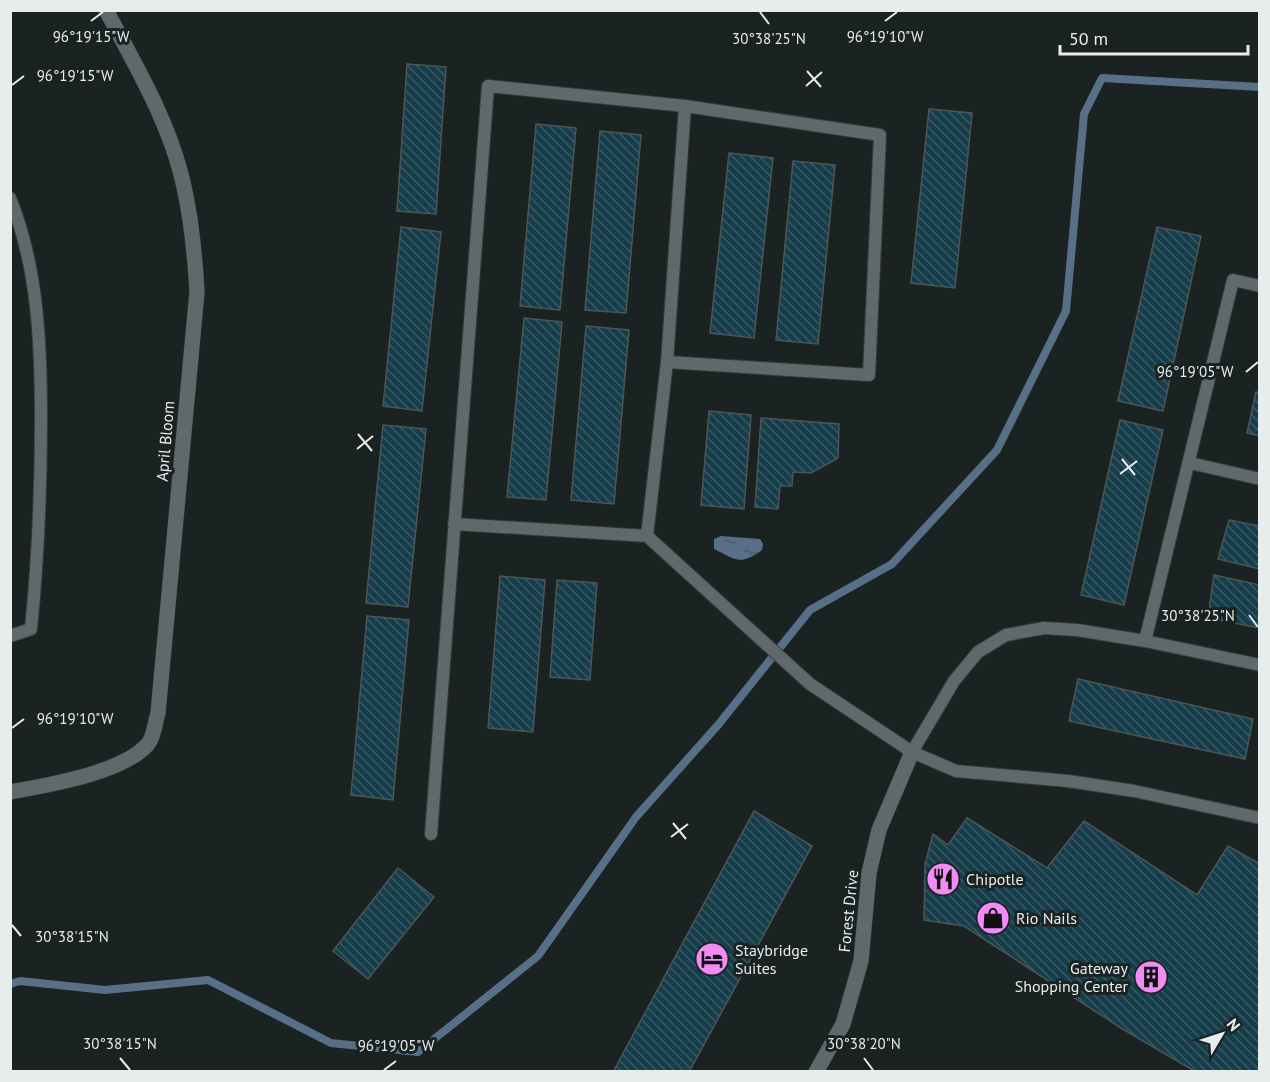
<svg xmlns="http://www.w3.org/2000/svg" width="1270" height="1082" viewBox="0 0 1270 1082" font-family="'PT Sans',sans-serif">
<defs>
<pattern id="water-ripples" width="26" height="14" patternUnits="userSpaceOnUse" patternTransform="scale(1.5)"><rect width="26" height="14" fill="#577088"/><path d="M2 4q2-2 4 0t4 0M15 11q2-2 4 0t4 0" fill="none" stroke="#4d5964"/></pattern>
<pattern id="building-back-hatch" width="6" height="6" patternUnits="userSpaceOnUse" patternTransform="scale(1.5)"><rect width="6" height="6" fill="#163d4a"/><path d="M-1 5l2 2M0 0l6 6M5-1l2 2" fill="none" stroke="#385964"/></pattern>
</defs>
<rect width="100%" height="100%" fill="#1a2222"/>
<path fill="url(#water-ripples)" d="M721,536L760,539L763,544L762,550C739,566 737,560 714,549V539Z"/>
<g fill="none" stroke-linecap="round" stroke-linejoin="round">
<path stroke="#577088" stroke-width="8" d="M10,984L20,981L105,990L208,980L331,1043L418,1052L538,956L636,817L718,725L810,610L892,564L997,450L1066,311L1084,114L1102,78L1260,87"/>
</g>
<path fill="url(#building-back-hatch)" stroke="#4d5558" stroke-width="1.5" d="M407,64L446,67L436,214L397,211Z
M929,109L972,113L955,288L911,283Z
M536,124L576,128L560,310L520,306Z
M600,131L641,135L626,313L585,310Z
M729,153L773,158L754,338L710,333Z
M793,161L835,165L818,344L776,340Z
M401,227L441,232L422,411L383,406Z
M1157,227L1201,236L1163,411L1118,401Z
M524,318L562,322L546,500L507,497Z
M586,326L629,330L614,504L571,500Z
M1256,392L1260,393V436L1247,433Z
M709,411L751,415L744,509L701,505Z
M761,418L839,424L838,458L811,473L793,472L792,486H780L778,509L755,507Z
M1120,420L1163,430L1124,605L1081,595Z
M383,425L426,429L408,607L366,603Z
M1229,520L1260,526V569L1218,559Z
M1214,575L1260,585V628L1208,618Z
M500,576L545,580L533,732L488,728Z
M557,580L597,583L590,680L550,677Z
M367,616L409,620L393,800L351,795Z
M1078,679L1253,719L1245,759L1069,721Z
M754,811L812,846L689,1072H613Z
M967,818L1047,868L1084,821L1197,895L1228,846L1260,864V1072H1196L1121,1028L964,926L924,920L925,864L933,834L948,845Z
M398,868L434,897L368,979L333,951Z"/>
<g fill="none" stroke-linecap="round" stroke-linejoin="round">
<defs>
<path id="lane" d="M10,198C38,267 41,345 41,419C41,489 38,559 31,629L10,636
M1190,463L1260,479
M454,524L647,536L810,684L912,752L956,771L1068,781L1134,791L1260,818
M647,536L667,362L685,106
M1145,641L1233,280L1260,286
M912,752L954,681L978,652L1006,635L1044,628L1077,630L1145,641L1260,665
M431,834L488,86L685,106L880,135L869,375L667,362"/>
<path id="street" d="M10,792C48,785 123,773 148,744C154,737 155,722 158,713L197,292C195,257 192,222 184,187C171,125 136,66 106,10
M816,1072L843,1024L861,961L869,873L879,830L912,752"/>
</defs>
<use href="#lane" stroke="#373c3e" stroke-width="14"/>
<use href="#street" stroke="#373c3e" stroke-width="16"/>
<use href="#lane" stroke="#60696a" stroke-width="12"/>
<use href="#street" stroke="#60696a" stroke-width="15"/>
</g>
<path fill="none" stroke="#e7eced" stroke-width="2" d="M760,12L769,24M91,21L103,12M885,21L897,12M807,71L821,87M12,85L24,76M806,86L822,72M1246,372L1258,362M358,434L372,451M357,449L373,436M1122,459L1135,475M1120,474L1137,461M1249,615L1258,627M12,728L24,719M673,823L686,839M671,837L688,824M12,925L21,936M120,1058L130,1070M864,1058L873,1070M384,1070L396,1061"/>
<defs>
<symbol id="restaurant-disc" viewBox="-11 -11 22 22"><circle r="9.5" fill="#f18bf5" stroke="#1a2222"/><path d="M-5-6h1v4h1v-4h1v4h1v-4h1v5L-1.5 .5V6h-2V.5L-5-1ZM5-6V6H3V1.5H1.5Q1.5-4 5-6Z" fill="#111"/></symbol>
<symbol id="shop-disc" viewBox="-11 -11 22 22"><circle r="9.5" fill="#f18bf5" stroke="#1a2222"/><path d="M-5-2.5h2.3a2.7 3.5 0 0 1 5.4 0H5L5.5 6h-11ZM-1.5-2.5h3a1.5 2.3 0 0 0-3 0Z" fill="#111"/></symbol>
<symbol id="hotel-disc" viewBox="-11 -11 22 22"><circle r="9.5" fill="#f18bf5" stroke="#1a2222"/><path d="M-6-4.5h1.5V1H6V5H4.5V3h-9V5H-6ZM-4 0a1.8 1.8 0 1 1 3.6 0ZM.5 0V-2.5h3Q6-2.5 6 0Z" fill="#111"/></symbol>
<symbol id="building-disc" viewBox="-11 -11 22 22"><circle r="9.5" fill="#f18bf5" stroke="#1a2222"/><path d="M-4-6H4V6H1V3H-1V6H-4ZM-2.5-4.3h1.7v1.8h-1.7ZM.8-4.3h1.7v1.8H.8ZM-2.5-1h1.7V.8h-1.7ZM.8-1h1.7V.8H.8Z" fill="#111"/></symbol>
</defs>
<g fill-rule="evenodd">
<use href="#restaurant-disc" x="924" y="860" width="38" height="38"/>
<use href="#shop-disc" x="974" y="899" width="38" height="38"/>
<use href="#hotel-disc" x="693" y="940" width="38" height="38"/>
<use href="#building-disc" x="1132" y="958" width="38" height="38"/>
</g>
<g text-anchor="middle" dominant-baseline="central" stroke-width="6" stroke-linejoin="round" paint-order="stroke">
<g font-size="16" fill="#e7eced" stroke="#1a2222">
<text transform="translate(165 441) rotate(-85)">April Bloom</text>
<text transform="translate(848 911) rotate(-84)">Forest Drive</text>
</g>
<g font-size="16" fill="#e7eced" stroke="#1a2222" text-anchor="start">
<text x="966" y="879">Chipotle</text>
<text x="1016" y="918">Rio Nails</text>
<text x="735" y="950">Staybridge<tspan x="735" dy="18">Suites</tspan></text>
<text x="1128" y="968" text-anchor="end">Gateway<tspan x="1128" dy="18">Shopping Center</tspan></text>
</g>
</g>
<g font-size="15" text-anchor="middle" fill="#e7eced" stroke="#1a2222" stroke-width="6" stroke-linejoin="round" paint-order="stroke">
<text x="91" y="42">96°19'15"W</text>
<text x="885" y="42">96°19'10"W</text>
<text x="769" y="44">30°38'25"N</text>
<text x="75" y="81">96°19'15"W</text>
<text x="1195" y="377">96°19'05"W</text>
<text x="1198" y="621">30°38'25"N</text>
<text x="75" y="724">96°19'10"W</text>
<text x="72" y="942">30°38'15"N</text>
<text x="120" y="1049">30°38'15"N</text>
<text x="864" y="1049">30°38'20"N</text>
<text x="396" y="1051">96°19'05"W</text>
</g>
<rect width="1270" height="1082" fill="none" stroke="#e7eced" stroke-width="24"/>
<g transform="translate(1222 1034) rotate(51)" stroke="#1a2222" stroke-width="4.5" paint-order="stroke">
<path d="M0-4.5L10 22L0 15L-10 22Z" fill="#e7eced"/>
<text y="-9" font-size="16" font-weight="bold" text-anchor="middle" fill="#e7eced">N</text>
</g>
<path d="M1060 45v9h188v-9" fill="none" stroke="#e7eced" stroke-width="3"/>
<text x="1069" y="45" font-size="18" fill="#e7eced" stroke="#1a2222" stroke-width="4.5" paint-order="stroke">50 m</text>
</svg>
